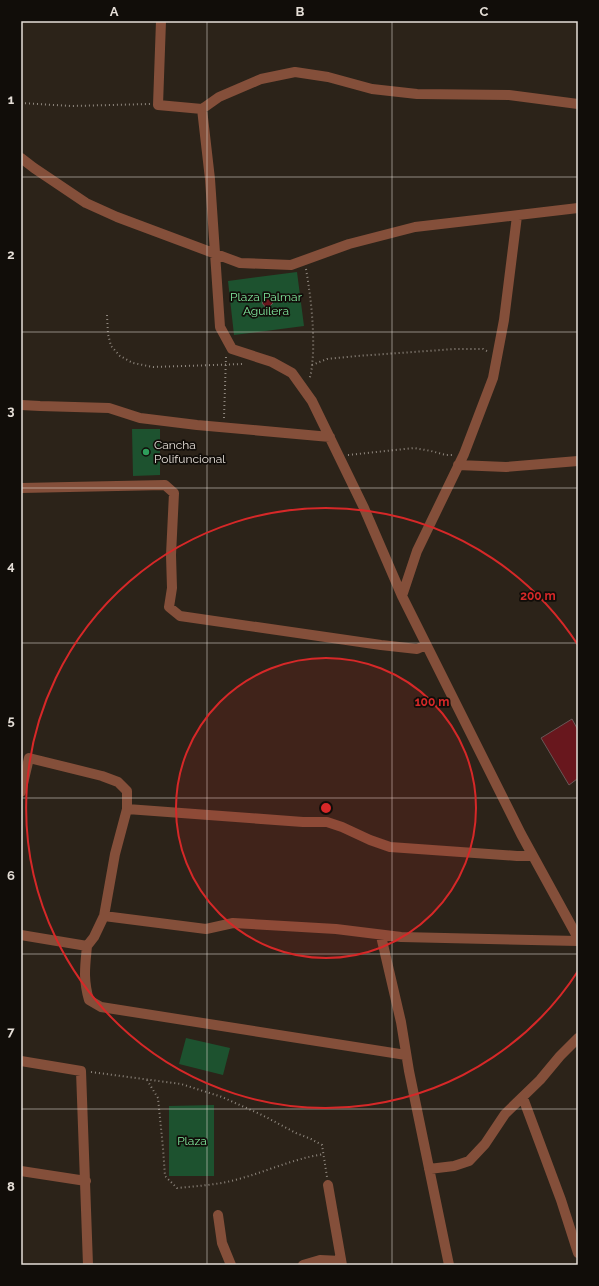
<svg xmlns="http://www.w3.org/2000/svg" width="599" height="1286" viewBox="0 0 599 1286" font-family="Raleway,sans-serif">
<rect width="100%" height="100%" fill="#2c2319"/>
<path fill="#1d522f" d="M297,272L304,326L234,335L228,281Z
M132,429H160V475L133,476Z
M186,1038L230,1048L223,1075L179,1064Z
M214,1105V1176H169V1106Z"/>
<path fill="#68171d" stroke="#685756" d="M268,297L273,303L267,309L262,303Z
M572,719L578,730V780L577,779L569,785L541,738Z"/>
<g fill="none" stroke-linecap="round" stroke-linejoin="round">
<path stroke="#8f877e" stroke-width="2" stroke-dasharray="1 3" stroke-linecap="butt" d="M21,103L72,106L150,104
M306,269C311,298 314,326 313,355C312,364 312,372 309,380
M107,315L108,334L111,346L120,356L133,363L153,367L244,364
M312,365L327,359L357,356L455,349H483L489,352
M224,418L226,356
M348,455L414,448L431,451L446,455H453
M91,1072L181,1084L222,1097L262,1115L296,1133L311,1139L322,1145L327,1177
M147,1080L158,1098L163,1148L165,1176L177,1188C197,1186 216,1185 235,1180C266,1172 292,1159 324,1154"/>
<path stroke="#844f3a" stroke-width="10" d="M161,21L158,105L202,109L219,97L261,79L295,72L328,77L372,89L417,94L509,95L578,104
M202,109L210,179L220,327L232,349L272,362L292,373L312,401L364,508L402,596L521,834L578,938
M21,158L34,168L86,203L117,217L240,263L291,265L349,244L415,227L578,208
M21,405L40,406L109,408L140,418L197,425L330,437
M458,465L506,467L578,461
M21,488L165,485L174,493L171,555L172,588L169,607L180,616L381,645L417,649L426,645
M402,596L417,551L464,454L493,378L504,320L517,216
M21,792L29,758L102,776L118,782L127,791V809L115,854L104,916L94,937L87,946L21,935
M127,809L303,822H327L342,827L370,840L390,847L517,856H533
M104,916L206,929L233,923L336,929L401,937L578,941
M381,936L401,1022L409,1071L449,1265
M87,946C85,967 83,979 89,1000L101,1007L406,1055
M21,1061L81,1071L88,1265
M523,1098L561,1200L578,1253
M429,1169L454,1166L469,1161L485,1144L505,1114L540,1080L560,1056L578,1038
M21,1171L86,1181
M328,1185L342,1265
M218,1215L222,1243L231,1265
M303,1265L320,1260L341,1261"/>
</g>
<path fill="none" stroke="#e5ded7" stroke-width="1" stroke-opacity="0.55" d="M207,21V1265M392,21V1265M21,177H578M21,332H578M21,488H578M21,643H578M21,798H578M21,954H578M21,1109H578"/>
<circle cx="326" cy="808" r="150" fill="#d62828" fill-opacity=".12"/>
<g fill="none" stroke="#d62828" stroke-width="2">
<circle cx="326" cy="808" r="150"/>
<path d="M578 971A300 300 0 1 1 578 645"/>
</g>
<circle fill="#2e9e5b" stroke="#110d09" stroke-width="1.5" cx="146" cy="452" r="4"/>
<g text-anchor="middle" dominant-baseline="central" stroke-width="3.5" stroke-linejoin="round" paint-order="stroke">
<g font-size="12" fill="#80e99e" stroke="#110d09">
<text x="266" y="297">Plaza Palmar<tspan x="266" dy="14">Aguilera</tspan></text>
<text x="192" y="1141">Plaza</text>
</g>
<g font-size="12" fill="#e5ded7" stroke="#110d09" text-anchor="start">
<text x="154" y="445">Cancha<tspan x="154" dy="14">Polifuncional</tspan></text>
</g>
</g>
<circle cx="326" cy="808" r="6" fill="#d62828" stroke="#110d09" stroke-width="2"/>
<g font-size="12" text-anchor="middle" font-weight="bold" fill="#d62828" stroke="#110d09" stroke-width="3.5" stroke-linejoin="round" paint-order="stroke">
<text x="538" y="600">200 m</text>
<text x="432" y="706">100 m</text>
</g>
<rect width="599" height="1286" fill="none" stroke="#110d09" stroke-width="44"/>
<rect x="22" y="22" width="555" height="1242" fill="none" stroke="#e5ded7" stroke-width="1.5"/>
<g font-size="13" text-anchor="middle" font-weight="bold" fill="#e5ded7">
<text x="114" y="16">A</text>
<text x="300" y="16">B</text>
<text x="484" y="16">C</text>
<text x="11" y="104">1</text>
<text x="11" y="259">2</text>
<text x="11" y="415">3</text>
<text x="11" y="570">4</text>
<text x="11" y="725">5</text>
<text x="11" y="880">6</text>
<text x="11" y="1036">7</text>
<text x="11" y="1191">8</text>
</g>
</svg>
